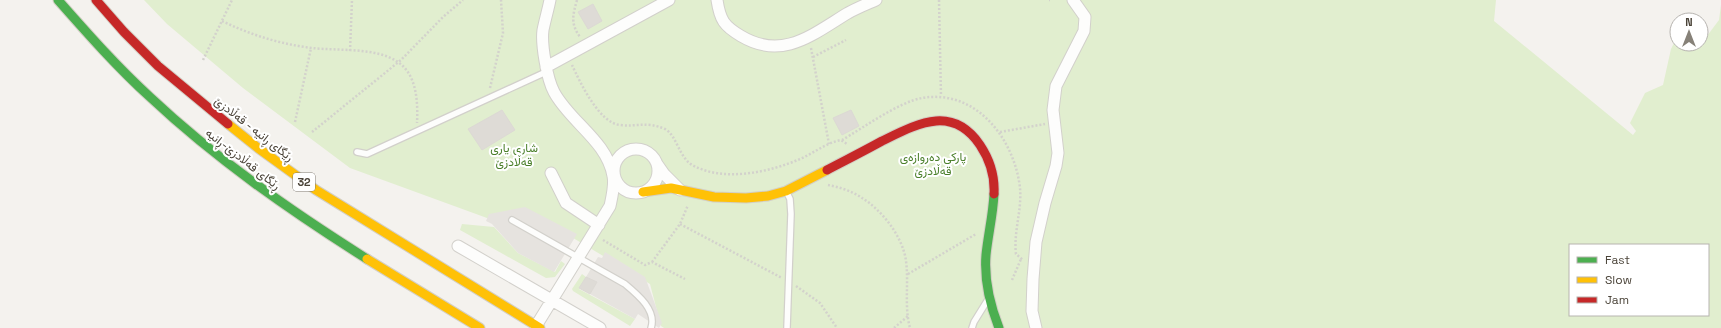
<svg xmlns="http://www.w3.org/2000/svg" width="1721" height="328" viewBox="0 0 1721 328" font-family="'Space Grotesk',Vazirmatn,sans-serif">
<rect width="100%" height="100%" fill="#f4f2ee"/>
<path fill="#e1eecf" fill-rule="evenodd" d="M144,0H1496L1494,21L1633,135L1636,131L1630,123L1645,93L1663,85L1671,49L1677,37V44H1701V37L1704,40L1719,20L1721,5V328H664L661,326L650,284L528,211L487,218L350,168L243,88L167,24ZM1570,245H1708V315H1570Z
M462,224L494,227L518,253L555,272L561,261L565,264L555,277L546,278L460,230Z
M582,274L586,277L579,289L635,319L630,326L573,291L572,289Z"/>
<path fill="#e6e3df" d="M525,207L577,234L554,272L518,253L492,224L486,221L489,214Z
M605,252L645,277L662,323L659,328L638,314L635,319L590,294L597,282L586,277L598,257L602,258Z"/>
<path fill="#dedbd6" stroke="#dcd9d4" d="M593,4L602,21L588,29L578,12Z
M502,110L515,130L482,150L468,129Z
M851,110L859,126L842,135L833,118Z
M586,277L597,282L590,294L579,288Z"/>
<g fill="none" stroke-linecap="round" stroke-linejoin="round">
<defs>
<path id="lane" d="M357,152L367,154L546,72
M786,191L790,199L791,214L787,328
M512,220L625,284C637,294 657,310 651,328
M972,328L974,322L987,301"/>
<path id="street" d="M717,0C720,20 724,26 741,36C783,61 813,34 848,13C857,8 867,4 876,0
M546,67L669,0
M614 171a22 22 0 1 1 44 0a22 22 0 1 1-44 0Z
M657,164L664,174L680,190
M551,173L566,203L599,225
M458,246L600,328
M536,326L610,206C612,196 615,185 613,176C607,141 570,122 554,92C547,79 541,44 543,30C545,20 548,10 550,0
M1036,328L1032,311L1033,279L1036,242L1045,203L1056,166L1058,153L1053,110L1056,86L1084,31L1085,17L1073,0"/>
<path id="fast" d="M58,0C88,34 117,67 150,97C216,159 291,211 367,259
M994,194C993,215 988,235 986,255C984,280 990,305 999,328"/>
<path id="slow" d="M228,124L258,148L316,190L540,328
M643,192L671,188L714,197L746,198L768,196L786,191L827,170
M367,259L480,328"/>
<path id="jam" d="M96,0L124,32L158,66L228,124
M827,170C846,160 864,151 882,141C917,124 952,104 980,145C990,160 995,176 994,194"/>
</defs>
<use href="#lane" stroke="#d2d0cb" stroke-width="8"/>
<use href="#street" stroke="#d2d0cb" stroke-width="13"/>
<use href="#fast" stroke="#d3cfc5" stroke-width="11"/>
<use href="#slow" stroke="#d3cfc5" stroke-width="11"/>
<use href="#jam" stroke="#d3cfc5" stroke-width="11"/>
<path stroke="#d3d2cc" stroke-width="2.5" stroke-dasharray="2 2" stroke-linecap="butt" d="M577,0C573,15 570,23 580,37
M939,0L941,96
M1049,0H1050
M222,21C251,35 280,44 312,48C338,51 376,47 398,62C417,75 418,102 417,123
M811,48L829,144
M350,51L352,0
M813,57L846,40
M203,60L232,0
M572,65C580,82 599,123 620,125C637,127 646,121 665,129C677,135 679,159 694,166C725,182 770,172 800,159C814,153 826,143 841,140L847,144
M490,88L503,33L501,0
M295,122L311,48
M312,132L401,60L443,17L463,0
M1000,132L1045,124
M842,140C863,128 899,102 922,98C974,89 1011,135 1019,181C1024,206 1013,230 1016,254L1023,260
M828,185C839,187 852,191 862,198C882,210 903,237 906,261C909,283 904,306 910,328
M680,224L782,278
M603,240L645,265L652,262L685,279
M652,262L680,224L688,205
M908,274L976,234
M1012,280L1021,259
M796,286L820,303L837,328
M894,328L908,316"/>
<use href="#lane" stroke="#fdfdfc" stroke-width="5.5"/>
<use href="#street" stroke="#fdfdfc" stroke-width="11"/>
<use href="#fast" stroke="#4caf50" stroke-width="9"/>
<use href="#slow" stroke="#ffc107" stroke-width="9"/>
<use href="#jam" stroke="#c62828" stroke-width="9"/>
</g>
<g text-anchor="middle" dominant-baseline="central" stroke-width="4" stroke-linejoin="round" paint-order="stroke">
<rect fill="#fff" stroke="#817c74" stroke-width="1" x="293" y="173" width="22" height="18" rx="3"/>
<g font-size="11" font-weight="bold" fill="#4b4439">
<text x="304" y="182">32</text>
</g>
<g font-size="12" fill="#4b4439" stroke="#fff">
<text transform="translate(254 129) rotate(38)">ڕێگای ڕانیە - قەڵادزێ</text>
<text transform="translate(243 159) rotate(38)">ڕێگای قەڵادزێ-ڕانیە</text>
</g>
<g font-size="12" fill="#4a7f2a" stroke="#fff">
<text x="514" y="148">شاری یاری<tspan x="514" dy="14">قەڵادزێ</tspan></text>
<text x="933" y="157">پارکی دەروازەی<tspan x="933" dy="14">قەڵادزێ</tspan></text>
</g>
</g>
<rect x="1569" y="244" width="140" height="72" fill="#ffffff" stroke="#b7b4b0"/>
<rect x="1577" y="257" width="20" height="6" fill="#4caf50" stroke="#b7b4b0"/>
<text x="1605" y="264" font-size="12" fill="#4b4439">Fast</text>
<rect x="1577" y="277" width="20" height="6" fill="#ffc107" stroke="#b7b4b0"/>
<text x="1605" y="284" font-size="12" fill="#4b4439">Slow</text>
<rect x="1577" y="297" width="20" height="6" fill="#c62828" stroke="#b7b4b0"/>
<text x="1605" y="304" font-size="12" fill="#4b4439">Jam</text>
<g transform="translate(1689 32)"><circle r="19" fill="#ffffff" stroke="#b7b4b0"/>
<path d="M0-3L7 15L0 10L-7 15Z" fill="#868178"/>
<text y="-6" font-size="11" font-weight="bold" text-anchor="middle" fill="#4b4439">N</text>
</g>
</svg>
